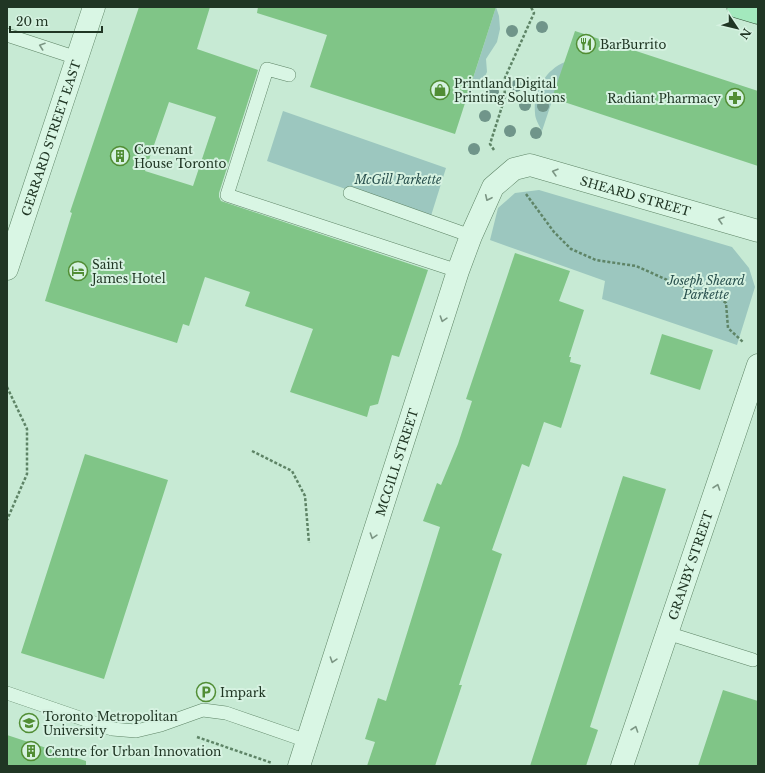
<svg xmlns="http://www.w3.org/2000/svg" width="765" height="773" viewBox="0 0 765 773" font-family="'Libre Baskerville',serif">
<rect width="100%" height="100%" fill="#c7ead4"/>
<path fill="#9cc7bf" d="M496,7L499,16L500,29L497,42L486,59L487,72L481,84L468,94Z
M565,62L542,131C539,125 535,119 535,113C533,92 545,70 565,62Z
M283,111L446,168L430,219L267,161Z
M539,190L732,247L749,268L755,287L737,345L602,299L605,281L490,240L498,208L515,193Z"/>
<path fill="#80c587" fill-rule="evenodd" d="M139,7H210L197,49L258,70L219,193V197L221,201L428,270L399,357L392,355L378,404L370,406L367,417L290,392L313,329L245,306L250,292L205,277L189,326L183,324L177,343L45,301L72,213L70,212ZM169,102L216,117L193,186L145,171Z
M258,7H496L455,134L310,87L327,35L257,13Z
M575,31L758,91V166L552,98Z
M515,253L570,271L559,301L584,310L569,357H571L570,362L581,365L561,428L544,422L529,467L522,464L492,550L502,554L459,685H462L435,766H367L375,742L365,739L378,698L386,701L440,527L423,521L437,483L441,485L458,444L472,401L466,399Z
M662,334L713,350L700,390L650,374Z
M85,454L168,480L104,679L21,653Z
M623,476L666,489L590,727L598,730L586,766H530Z
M723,690L758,701V766H698Z
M7,735L86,761V766H7Z"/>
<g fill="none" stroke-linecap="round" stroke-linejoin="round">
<defs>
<path id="service" d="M7,35L77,58
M289,75L267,69L227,195L458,271
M350,193L471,236
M667,633L753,660
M7,693L112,729L136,731L161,725L203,710L226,713L307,741"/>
<g id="minor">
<path id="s1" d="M299,766L458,271L471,236L493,187L514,169L530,165L758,231"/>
<path id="s2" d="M622,766L758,365"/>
</g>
<g id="tertiary">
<path id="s3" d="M7,269L94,7"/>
</g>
<path id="primary" d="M738,7L758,13"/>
</defs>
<use href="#service" stroke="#5e8466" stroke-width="14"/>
<use href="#minor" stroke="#5e8466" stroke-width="23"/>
<use href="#tertiary" stroke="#5e8466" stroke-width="23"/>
<use href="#primary" stroke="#325237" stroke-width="23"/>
<path stroke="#5e8466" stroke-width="2.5" stroke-dasharray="3 2" stroke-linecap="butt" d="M494,150L490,144L505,97L504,80L534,13L531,7
M526,194L554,232L571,249L596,260L636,266L690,290L712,292L726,303L728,328L743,342
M7,387L27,429V474L7,520
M252,451L292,471L305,496L309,543
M197,737L272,763"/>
<use href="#service" stroke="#d9f6e4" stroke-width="13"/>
<use href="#minor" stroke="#d9f6e4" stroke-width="22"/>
<use href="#tertiary" stroke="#d9f6e4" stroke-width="22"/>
<use href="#primary" stroke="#a3e9bd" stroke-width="22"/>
</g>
<g fill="#70958a">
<circle cx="542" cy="27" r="6"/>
<circle cx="512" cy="31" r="6"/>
<circle cx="516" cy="86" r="6"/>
<circle cx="493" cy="92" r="6"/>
<circle cx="525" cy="105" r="6"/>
<circle cx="543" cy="106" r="6"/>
<circle cx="485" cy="116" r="6"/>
<circle cx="510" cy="131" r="6"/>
<circle cx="536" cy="133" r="6"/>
<circle cx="474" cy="149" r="6"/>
</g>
<defs><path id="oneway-chevron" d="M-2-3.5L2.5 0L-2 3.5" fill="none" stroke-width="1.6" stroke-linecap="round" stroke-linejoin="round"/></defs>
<g stroke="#7c9684">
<use href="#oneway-chevron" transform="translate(42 46) rotate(-161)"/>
<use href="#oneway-chevron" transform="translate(555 172) rotate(-164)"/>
<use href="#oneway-chevron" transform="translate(488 198) rotate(115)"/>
<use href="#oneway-chevron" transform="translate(721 220) rotate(-164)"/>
<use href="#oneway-chevron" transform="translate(443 319) rotate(108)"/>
<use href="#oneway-chevron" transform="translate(717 487) rotate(-71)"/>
<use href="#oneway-chevron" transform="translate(373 536) rotate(108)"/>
<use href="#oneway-chevron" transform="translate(333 660) rotate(108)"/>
<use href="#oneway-chevron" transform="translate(635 729) rotate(-71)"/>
</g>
<defs>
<symbol id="restaurant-ring" viewBox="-11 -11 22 22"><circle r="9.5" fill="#d6f2e1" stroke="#518d34" stroke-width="1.5"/><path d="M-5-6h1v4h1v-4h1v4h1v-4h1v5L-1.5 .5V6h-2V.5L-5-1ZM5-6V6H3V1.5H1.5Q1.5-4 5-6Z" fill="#518d34"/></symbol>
<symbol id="shop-ring" viewBox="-11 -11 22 22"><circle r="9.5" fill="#d6f2e1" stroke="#518d34" stroke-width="1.5"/><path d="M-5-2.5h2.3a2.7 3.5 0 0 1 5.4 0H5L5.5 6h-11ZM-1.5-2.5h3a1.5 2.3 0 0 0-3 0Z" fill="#518d34"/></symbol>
<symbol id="pharmacy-ring" viewBox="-11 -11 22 22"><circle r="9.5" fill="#d6f2e1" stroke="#518d34" stroke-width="1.5"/><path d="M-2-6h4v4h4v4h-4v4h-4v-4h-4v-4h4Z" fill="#518d34"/></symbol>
<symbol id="building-ring" viewBox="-11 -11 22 22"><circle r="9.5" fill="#d6f2e1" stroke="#518d34" stroke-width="1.5"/><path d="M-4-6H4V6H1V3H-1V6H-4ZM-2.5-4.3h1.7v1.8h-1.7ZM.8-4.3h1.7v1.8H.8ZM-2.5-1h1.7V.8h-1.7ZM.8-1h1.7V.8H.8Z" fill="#518d34"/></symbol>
<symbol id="hotel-ring" viewBox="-11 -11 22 22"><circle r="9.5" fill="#d6f2e1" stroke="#518d34" stroke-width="1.5"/><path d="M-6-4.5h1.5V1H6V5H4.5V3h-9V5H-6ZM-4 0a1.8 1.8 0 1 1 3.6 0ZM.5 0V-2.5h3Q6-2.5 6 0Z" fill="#518d34"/></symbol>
<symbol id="parking-ring" viewBox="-11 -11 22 22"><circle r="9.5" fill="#d6f2e1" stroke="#518d34" stroke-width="1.5"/><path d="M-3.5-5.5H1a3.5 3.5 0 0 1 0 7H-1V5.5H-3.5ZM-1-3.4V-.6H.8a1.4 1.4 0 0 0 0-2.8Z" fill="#518d34"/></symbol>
<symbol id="university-ring" viewBox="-11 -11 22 22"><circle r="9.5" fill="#d6f2e1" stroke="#518d34" stroke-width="1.5"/><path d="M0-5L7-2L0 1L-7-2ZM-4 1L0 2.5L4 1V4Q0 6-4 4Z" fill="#518d34"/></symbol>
</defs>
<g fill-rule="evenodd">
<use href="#restaurant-ring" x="575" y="33" width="22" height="22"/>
<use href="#shop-ring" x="429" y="79" width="22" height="22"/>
<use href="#pharmacy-ring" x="724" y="87" width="22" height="22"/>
<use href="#building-ring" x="109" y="145" width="22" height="22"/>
<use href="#hotel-ring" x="67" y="260" width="22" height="22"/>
<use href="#parking-ring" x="195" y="681" width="22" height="22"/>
<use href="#university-ring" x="18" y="712" width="22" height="22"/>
<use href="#building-ring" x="20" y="740" width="22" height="22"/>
</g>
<g text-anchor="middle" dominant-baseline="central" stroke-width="4" stroke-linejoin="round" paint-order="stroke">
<g font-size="12" fill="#203624" stroke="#d6f2e1" text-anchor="start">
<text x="600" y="44">BarBurrito</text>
<text x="454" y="83">Printland Digital<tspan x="454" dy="14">Printing Solutions</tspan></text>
<text x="721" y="98" text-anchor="end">Radiant Pharmacy</text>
<text x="134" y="149">Covenant<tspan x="134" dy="14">House Toronto</tspan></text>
<text x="92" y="264">Saint<tspan x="92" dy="14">James Hotel</tspan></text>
<text x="220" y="692">Impark</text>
<text x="43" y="716">Toronto Metropolitan<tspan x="43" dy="14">University</tspan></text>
<text x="45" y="751">Centre for Urban Innovation</text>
</g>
<g font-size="12" fill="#203624" stroke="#d6f2e1">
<text stroke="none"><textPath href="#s3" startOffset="138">GERRARD STREET EAST</textPath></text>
<text stroke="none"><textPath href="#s1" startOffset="765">SHEARD STREET</textPath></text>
<text stroke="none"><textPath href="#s1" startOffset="319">MCGILL STREET</textPath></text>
<text stroke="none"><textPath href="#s2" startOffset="212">GRANBY STREET</textPath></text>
</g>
<g font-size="12" font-style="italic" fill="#29504e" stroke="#d6f2e1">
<text x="398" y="179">McGill Parkette</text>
<text x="706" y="280">Joseph Sheard<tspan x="706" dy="14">Parkette</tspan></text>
</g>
</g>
<rect width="765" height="773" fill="none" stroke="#203624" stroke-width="16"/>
<g transform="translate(737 28) rotate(125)" stroke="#d6f2e1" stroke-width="3" paint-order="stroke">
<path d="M0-3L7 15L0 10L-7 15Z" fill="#203624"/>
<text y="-6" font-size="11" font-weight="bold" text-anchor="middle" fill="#203624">N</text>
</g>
<path d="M10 26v6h92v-6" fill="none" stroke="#203624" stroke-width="2"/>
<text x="16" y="26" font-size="12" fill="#203624" stroke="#d6f2e1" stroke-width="3" paint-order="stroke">20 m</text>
</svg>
